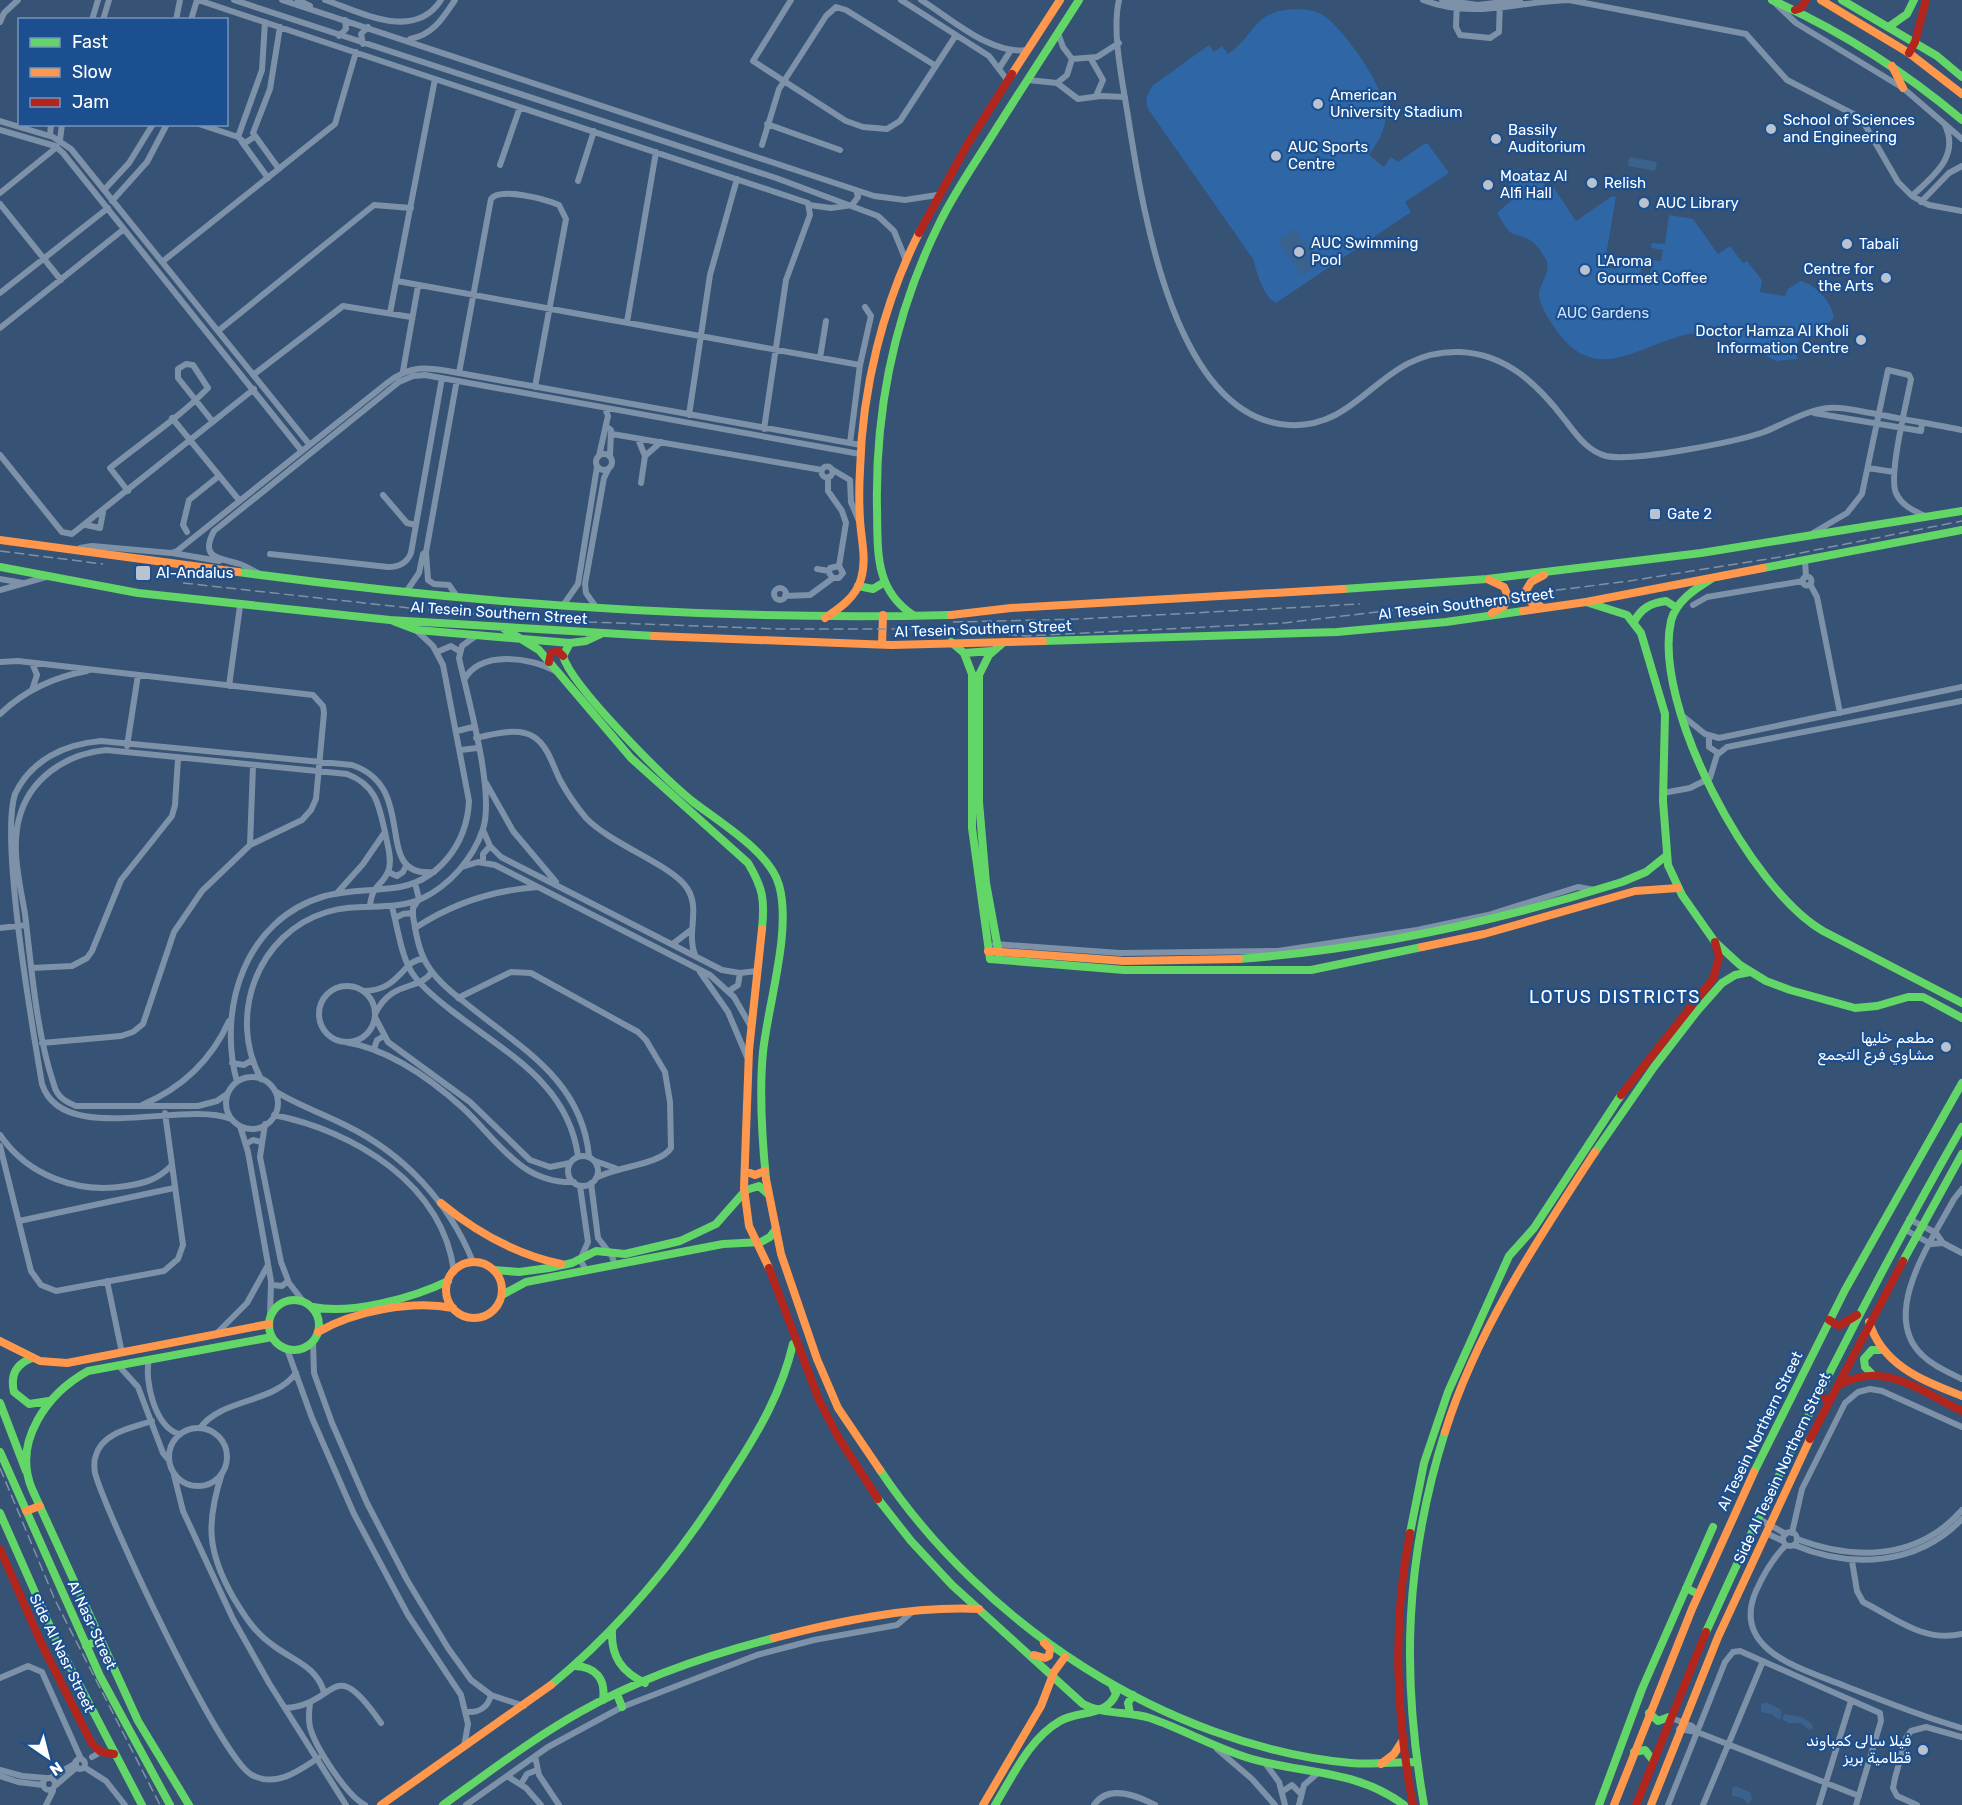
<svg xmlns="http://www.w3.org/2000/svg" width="1962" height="1805" viewBox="0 0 1962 1805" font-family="Rubik,'Noto Naskh Arabic',sans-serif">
<rect width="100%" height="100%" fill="#365274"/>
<path fill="#2f66a5" d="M1300,9C1308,10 1316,11 1323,15C1344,29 1385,87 1386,113C1386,130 1378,142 1369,155L1384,167L1391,157L1398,162L1424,144H1428L1449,173L1405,202L1411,212L1276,303C1264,298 1257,273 1253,259L1148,109L1146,98L1152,86L1209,45L1214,52L1222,46L1228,54C1259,32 1251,10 1300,9Z
M1533,167L1547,188L1552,185L1576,221L1612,196L1616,197L1604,267L1616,269L1618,264L1641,268L1640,277L1649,278L1653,260L1661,261L1663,250L1651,248L1652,243L1665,244L1669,215L1693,219L1718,254L1730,246L1743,263L1747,261L1762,280L1760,292L1785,296L1788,289L1800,281C1813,283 1832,301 1834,318L1827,324L1833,332L1827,336L1803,335L1797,344V359L1776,361C1752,348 1727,333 1699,333C1655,334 1607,385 1566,342C1557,332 1540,309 1539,295C1539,283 1552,272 1546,260C1536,242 1531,239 1514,234C1507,233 1501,218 1497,213L1516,196L1509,185Z"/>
<path fill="#3b618d" d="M1629,157L1657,162L1655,171L1628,166Z
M1295,229L1319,263L1302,275L1278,241Z
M1766,1702L1780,1709L1782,1715L1779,1720L1771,1714L1761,1712V1704Z
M1784,1714L1802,1717L1812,1724L1813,1728L1810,1730L1800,1723H1789L1782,1719Z
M1736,1786L1751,1793L1752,1799L1749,1804L1742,1798L1732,1796V1788Z"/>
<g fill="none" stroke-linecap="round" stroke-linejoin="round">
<path stroke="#7d92a8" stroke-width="6" d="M198,0L435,79
M234,0L776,178L878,216L894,231L905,258
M282,0L874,196L905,200L937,195
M298,0L310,6
M325,0C361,12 414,42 441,0
M791,0L753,61L846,121L863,127L887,129L900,121L956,35
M901,0L989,56L1008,81
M921,0C952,19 990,55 1028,50
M1119,0C1111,34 1124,88 1129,123C1143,210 1174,418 1289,425C1363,429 1379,349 1460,352C1507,354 1538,385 1565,420C1576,434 1587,451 1606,456C1633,462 1736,442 1764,432C1784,424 1807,410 1828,408C1842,406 1857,411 1871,413C1901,419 1932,424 1962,430
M1423,0C1476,20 1517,1 1570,0
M1442,0L1478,5L1520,0
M1457,0L1456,27L1460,35L1490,38L1499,32L1500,0
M1569,0L1746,34L1787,80L1861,118L1898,182L1912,196L1929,205L1962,211
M1776,4L1796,23L1903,88L1962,139
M92,20L98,0
M103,20L109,0
M176,20L180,0
M191,20L197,0
M0,22L4,13L18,0
M1058,33L1063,47L1072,59L1097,57L1119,43
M339,36L346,29L345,20
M410,39C433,35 443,18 455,0
M363,44L361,34L368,27
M1091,59L1103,80L1096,96
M1000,67L1011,50
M1028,80L1057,83L1078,99L1101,96L1125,97
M1057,83L1067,75L1072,59
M0,121L53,137L71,149L309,444
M199,124L238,137
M767,124L840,150
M0,130L55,146L63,153L301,450
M50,136L51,124
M254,137L245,143L238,137L262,70L265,22
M60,140L62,124
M242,142L268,178
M762,145L779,89L826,16L836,7L846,10L936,66
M500,165L520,107
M279,169L253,133L270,89L280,27
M578,181L594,131
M104,190L129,163L153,124
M0,193L57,147
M1912,196C1933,176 1960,157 1945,125
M112,201L147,162L167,124
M1921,202L1949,173L1962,166
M0,204L61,280
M809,205L831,208L852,205L858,197L856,190
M162,262L335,124L356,52
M397,281L860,365
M0,293L108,208
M390,313L435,79L808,203L810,215L786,280L764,429
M627,322L656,152
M0,328L124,229
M218,331L374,205L411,208
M820,358L826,321
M403,371L418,286
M459,373L491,199C500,187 545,199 559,205L566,219L535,387
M253,375L343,306L411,317
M1814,413L1921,431L1922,423
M689,415L710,275L737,179
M172,418L239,500
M606,426L611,430L610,457
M612,434L822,470
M638,439L645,456L641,483
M850,443L860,365L871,316L865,307
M596 462a8 8 0 1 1 16 0a8 8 0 1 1-16 0Z
M0,455L62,532L72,534L254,389
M599,456L608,416L605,408
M645,456L661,442
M821.5 472a5.5 5.5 0 1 1 11 0a5.5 5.5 0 1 1-11 0Z
M1868,468L1894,472
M833,470L850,480L851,502L859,521
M828,477V491L842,511L846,523L839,566L843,573L839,578H833L829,573L830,568L839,566
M128,491L110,468C142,442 179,418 208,388L193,365L186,364L178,369V378L213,422
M383,495L407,523L416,525
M86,525L100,528L103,512
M187,532L183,525L189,500L219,476
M1813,533L1847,513L1862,494L1888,370L1909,375L1911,379C1907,401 1888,476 1896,493C1901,505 1914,511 1925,516
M80,548L92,546L171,553L177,551L387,383C413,363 429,368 459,373L861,445
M426,552L456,385
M172,553L219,561
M270,554L388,567C399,567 407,563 411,553L442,378
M1805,561L1806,577
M817,569L829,571
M258,573C252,570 246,566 240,564C220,558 199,559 214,531L399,382L413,376L425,375L860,454
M1802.5 581a4.5 4.5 0 1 1 9 0a4.5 4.5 0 1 1-9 0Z
M0,579L23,583
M1810,584L1817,597L1840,713
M774 594a6 6 0 1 1 12 0a6 6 0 1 1-12 0Z
M0,590L46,577
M406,592L419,573L423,554L426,552L428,580L434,584L449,585L456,595
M785,596L810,595L833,578
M564,604L578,584L597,467
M1693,605L1707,597L1803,581
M596,607L586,593L585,584L604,478L609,468
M437,652L451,646L459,651
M0,662L18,661L313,695L323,706L324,713L316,799L311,810L302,820L250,845L202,891L174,932L143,1024L133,1032L121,1036L42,1043
M464,680C480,650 530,657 555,671
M229,686L240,606
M32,690L37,675L32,663
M0,714C24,691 54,677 87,671
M1684,717L1705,734L1719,738L1962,687
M457,731L473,727
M1709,736V747L1718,753
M476,738C492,734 519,727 534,737C548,746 553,766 560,780C567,793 576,806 586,818C612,845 672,865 687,888C701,909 686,933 695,955
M127,746L138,675
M461,750L477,748
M486,783L513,831L556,882
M1663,793L1690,788L1710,778L1717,755L1727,747L1962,701
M483,830L490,846L501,857L722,970L740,973L757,971
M250,845L253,766
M483,862V854L490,846
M462,867L478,862L495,865L710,975L734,997L750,1025
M388,872L397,876L403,872L406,866
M415,883L419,899L413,908V916C416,934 419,954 430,969C441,985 458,997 473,1009C526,1051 582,1083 589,1156
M337,893L363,864L385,832
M392,907C398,928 401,959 415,977C425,990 439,1001 452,1011C506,1053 568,1083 578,1156
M395,918L403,914L412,913
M0,928L26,925
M415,928C453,903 493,890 538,887
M674,943L691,930
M995,944L1120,953L1278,951L1417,930L1488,915L1578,887L1595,890
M32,968L72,966L87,958L92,951L121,880L172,816L175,805L178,759
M700,972L728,1012L747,1057
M319 1014a28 28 0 1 1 56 0a28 28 0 1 1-56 0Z
M363,991C401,991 402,959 424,959
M729,991L738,985L740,973
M458,998L511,972L531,973L638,1032L646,1040L665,1072L670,1102L671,1148C660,1165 617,1166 596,1178
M375,1014C392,979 418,992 432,972
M375,1017L388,1042L470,1102L530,1160L550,1167L570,1163
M345,1042C389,1049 431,1079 464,1109C498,1141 521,1184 574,1182
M374,1049L377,1040L384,1036
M232,1063L244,1065L252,1060
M226 1103a26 26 0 1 1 52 0a26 26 0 1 1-52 0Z
M261,1079C227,1017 257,933 327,912C358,902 391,912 421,899C449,886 473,859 483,829C495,792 468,699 459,658L462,646L477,635
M237,1082C217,1008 245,919 325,896C347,890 370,891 393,888C438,883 467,844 469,801L443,665L433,646L417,631
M275,1091C297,1105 322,1113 345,1125C403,1153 449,1202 473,1262
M227,1094L217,1101L198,1106H76C66,1102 57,1097 54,1085C36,1031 32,971 25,914C20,884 11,850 19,819C29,779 65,754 106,750L347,774C376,785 379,805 385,832C387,844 392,857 389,869C383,887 373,882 370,905
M142,1105C182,1088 211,1061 229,1021
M274,1115C354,1131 443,1184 454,1272
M231,1119C183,1100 62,1147 42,1084C32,1025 0,841 15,794C31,760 65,744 101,741L352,765C421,788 370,879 434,872
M265,1124L260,1157L281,1262L289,1283L303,1301
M240,1126L248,1152L271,1281L270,1316
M0,1135C28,1176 78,1194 126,1186C145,1183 157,1180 171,1166
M246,1144L253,1140L261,1142
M0,1146L31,1271L41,1285L56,1291L164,1271L178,1259L183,1245L165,1113
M568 1171a15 15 0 1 1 30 0a15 15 0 1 1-30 0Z
M595,1161L615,1168
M591,1183L598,1238L612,1256L615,1265
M580,1186L588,1242L580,1260L587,1271
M1962,1189L1954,1199C1932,1240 1879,1314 1922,1355C1933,1366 1948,1372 1962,1379
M1909,1219L1936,1233L1943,1243L1962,1253
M19,1221L174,1188
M1904,1229L1931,1244L1943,1243
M107,1281L122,1353
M272,1285L282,1286L288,1281
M217,1333L247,1303L268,1265
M313,1341L314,1373L332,1423L367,1503L407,1580L448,1648L471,1680L491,1695L524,1706
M287,1349L312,1418L354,1514L408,1615L461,1695L468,1724L464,1747
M149,1359C144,1381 155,1427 179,1434
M118,1365L138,1387L163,1453L168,1459
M152,1421C132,1428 103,1432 96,1455C94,1460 94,1467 95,1473C107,1516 221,1760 252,1775C276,1788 298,1771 318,1758
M169 1457a29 29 0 1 1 58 0a29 29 0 1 1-58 0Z
M200,1428C222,1398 273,1404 296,1373
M222,1473C206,1523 207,1551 233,1597C245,1617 255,1633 274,1646C294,1661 316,1666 324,1692
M174,1475L183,1511L233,1619L269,1683L346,1805
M1757,1518L1786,1534
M1783 1539a7 7 0 1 1 14 0a7 7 0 1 1-14 0Z
M1766,1533L1783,1541
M1792,1533L1802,1489L1845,1403L1858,1392L1870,1389L1882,1391L1962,1427
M1797,1539C1855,1561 1918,1560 1962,1510
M1786,1545C1772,1559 1764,1573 1756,1591C1730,1651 1803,1669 1845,1686C1884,1701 1922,1717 1962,1728
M1794,1545C1851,1569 1917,1566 1962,1519
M1852,1561L1857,1591L1863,1602C1895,1618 1924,1643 1962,1634
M0,1678L28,1666L42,1672L81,1759
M310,1703C309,1711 308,1719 310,1727C315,1747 347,1796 365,1805
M285,1708C339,1705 331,1651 381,1723
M467,1712C479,1713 488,1707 491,1695
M1669,1717L1692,1726L1697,1732L1859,1796
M1679,1729L1697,1732
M1217,1749L1252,1779L1275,1805
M535,1756L539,1775L559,1805
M92,1757L101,1752
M75 1764a5 5 0 1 1 10 0a5 5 0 1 1-10 0Z
M1265,1763L1279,1782L1285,1805
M84,1767L106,1781L125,1805
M0,1770L22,1776L46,1778
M0,1776L18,1782L43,1785
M507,1776L526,1788L541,1805
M43 1784a6 6 0 1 1 12 0a6 6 0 1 1-12 0Z
M50,1778L76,1763
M521,1784L527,1774L537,1770
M56,1785L77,1767
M1283,1791L1292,1785L1300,1793
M46,1805L53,1791
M466,1805L548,1747L622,1707L757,1655L814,1640L897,1625L911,1613
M1094,1805C1108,1784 1136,1795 1155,1805
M1299,1805L1304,1785L1319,1772
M1668,1805L1725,1662L1733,1652L1740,1651L1880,1713L1881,1721L1856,1805
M1703,1805L1763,1661
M1819,1805L1851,1701
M1917,1805L1897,1796L1893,1788L1895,1778L1906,1738L1911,1731L1926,1727L1962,1737"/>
<path stroke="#63d668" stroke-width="8" d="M1772,0C1841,31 1904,71 1962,120
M1842,0L1937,56L1962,77
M1890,26L1907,14L1914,0
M0,567L138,593L390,620L654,636
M1763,568L1962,530
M238,572C474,604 713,621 951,615
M1711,579C1695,589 1676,601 1671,621C1652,705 1750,889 1823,931L1962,1003
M858,586L873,589L883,583
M1343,589L1487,579L1701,553L1962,511
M1586,602L1627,615L1641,633L1665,714L1663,801L1668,865L1682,895L1715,942L1740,965L1766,981L1790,990L1855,1008L1877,1006L1908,997H1923L1962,1018
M913,615C874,589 878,551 877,509C875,410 895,313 939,224C953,195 971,169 988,142C1018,94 1049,47 1079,0
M393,621L417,630L570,643L586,641L601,634
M1634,622C1641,608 1651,603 1666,601L1677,608
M503,628L539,650L631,758L748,863C763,888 765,900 762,929
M1043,641L1337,632L1446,622L1523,611
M951,642L964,653L972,674V828L990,959L1124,970H1311L1422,947
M570,643L563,656C572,687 664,778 692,801C719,822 770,852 779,885C792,930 768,1004 763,1052C759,1093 762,1138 766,1179
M964,653L992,651
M999,954L986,883L979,802V675L989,655L1004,642
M1239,959C1371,949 1496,922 1622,882L1646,872L1666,856
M1595,1152L1654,1067L1698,1010L1722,983L1735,975L1750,972
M1903,1261L1962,1154
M494,1270L519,1272L549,1268L572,1263L596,1251L625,1254L680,1241L716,1224L746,1190L759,1186L768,1194
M502,1295L526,1282L723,1244L761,1242L770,1237L776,1229
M269 1325a25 25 0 1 1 50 0a25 25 0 1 1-50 0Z
M313,1307C351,1315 413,1298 448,1281
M32,1358C16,1364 10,1375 14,1392L29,1404L49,1401
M1871,1373L1865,1367L1864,1359L1872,1350H1880
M0,1403L26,1471
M0,1452L100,1676L170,1805
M880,1470C983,1624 1165,1745 1351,1763C1372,1765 1394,1762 1415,1762
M1754,1472L1845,1290L1962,1083
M878,1499L911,1541L952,1585L1083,1704C1104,1715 1127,1711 1150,1718C1185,1730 1217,1749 1252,1759C1305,1774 1358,1770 1404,1805
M0,1513L56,1640L142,1805
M1410,1533L1424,1463L1448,1392L1509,1256L1534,1228L1621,1095
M1686,1588L1698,1594
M612,1631C611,1657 622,1672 645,1683
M1706,1632C1784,1459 1868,1291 1962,1127
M86,1646L99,1640
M575,1666C596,1667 606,1679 603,1700
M551,1685C625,1624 683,1552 733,1471C759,1431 782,1391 793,1344
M617,1694L622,1707
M1130,1713L1128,1703L1133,1695
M1649,1713L1658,1721L1669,1717
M1634,1752L1645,1750L1652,1759
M189,1805L138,1721L32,1489C12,1441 48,1393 88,1371L272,1337
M443,1805C488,1773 532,1739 580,1712C640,1678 707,1655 774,1638
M995,1805C1013,1776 1029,1739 1060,1721C1079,1710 1106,1717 1116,1694L1112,1685
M1424,1805C1401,1674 1405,1559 1445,1432
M1599,1805L1642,1689L1713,1527"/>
<path stroke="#ff974d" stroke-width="8" d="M1821,0L1909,53L1962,94
M1892,66L1903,88
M1012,74L1060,0
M0,540L238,572
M1489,580L1504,587L1508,596L1504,606L1492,613
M1540,606L1531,602L1525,592L1531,582L1544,575
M1523,611L1586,602L1763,568
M951,615L1011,608L1343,589
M825,618C840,608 856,597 861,579C867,559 861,539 860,520C859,503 859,486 860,470C862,389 883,305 919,233
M654,636L891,645L1043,641
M882,645L883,615
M762,929L749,1050L744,1188L749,1226L769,1268
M1422,947L1484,934L1635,891L1678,888
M988,951L1124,961L1239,959
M745,1171L755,1175L765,1171
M766,1179L781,1254L817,1359L838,1408L880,1470
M441,1203C477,1233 515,1254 561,1264
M446 1290a28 28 0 1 1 56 0a28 28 0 1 1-56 0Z
M1869,1322C1883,1366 1922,1380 1962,1396
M318,1332C354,1311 412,1300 453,1308
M0,1341L40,1361L67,1363L269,1324
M1445,1432C1476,1332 1538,1239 1595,1152
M26,1511L40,1506
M774,1638C839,1621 911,1606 979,1609
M1034,1655L1045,1658L1049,1656L1050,1649L1044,1643
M1381,1764L1394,1754L1403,1740
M381,1805L551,1685
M983,1805L1041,1706L1054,1672L1065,1657
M1614,1805L1692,1609L1754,1472
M1651,1805L1718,1637L1810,1439"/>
<path stroke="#b3261e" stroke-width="8" d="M1795,10L1801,8L1806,0
M1909,53L1915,42L1926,0
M919,233L967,145L1012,74
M549,662L551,653L558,651L563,656
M1621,1095L1713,979L1719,957L1715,942
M769,1268L819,1400L838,1437L878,1499
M1829,1320L1839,1326L1857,1315
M1837,1386C1883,1359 1920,1391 1962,1411
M1817,1395L1828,1400
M1810,1439L1903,1261
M1410,1533C1392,1621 1396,1717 1413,1805
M0,1549L42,1645L92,1744L101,1752L114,1754
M1636,1805L1706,1632"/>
<path stroke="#7e92a7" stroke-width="1.5" stroke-dasharray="10 4.5" stroke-linecap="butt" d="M0,551L103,564
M183,583L437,611L589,622L781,629H950L1026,636L1284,623L1503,597L1629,581L1780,557L1962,521
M953,622L1081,619L1360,604
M0,1468L55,1600L160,1805"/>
</g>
<g fill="#b9c2ce" stroke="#1b4f8f" stroke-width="2">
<circle cx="1318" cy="104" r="6"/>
<circle cx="1771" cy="129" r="6"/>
<circle cx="1496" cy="139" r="6"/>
<circle cx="1276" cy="156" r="6"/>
<circle cx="1592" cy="183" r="6"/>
<circle cx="1488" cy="185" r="6"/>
<circle cx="1644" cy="203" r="6"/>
<circle cx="1847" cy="244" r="6"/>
<circle cx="1299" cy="252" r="6"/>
<circle cx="1585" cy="270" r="6"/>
<circle cx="1886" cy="278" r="6"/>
<circle cx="1861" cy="340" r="6"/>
<rect x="1649" y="508" width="12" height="12" rx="3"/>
<rect x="135" y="565" width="16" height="16" rx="3"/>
<circle cx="1946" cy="1047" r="6"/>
<circle cx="1923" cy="1750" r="6"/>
</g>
<g text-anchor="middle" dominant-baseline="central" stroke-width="4.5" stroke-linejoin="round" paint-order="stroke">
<g font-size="15" fill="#fff" stroke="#1b4f8f" text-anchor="start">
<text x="1330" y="95">American<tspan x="1330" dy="17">University Stadium</tspan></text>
<text x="1783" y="120">School of Sciences<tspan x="1783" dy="17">and Engineering</tspan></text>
<text x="1508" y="130">Bassily<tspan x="1508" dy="17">Auditorium</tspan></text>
<text x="1288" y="147">AUC Sports<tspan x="1288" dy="17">Centre</tspan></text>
<text x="1500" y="176">Moataz Al<tspan x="1500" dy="17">Alfi Hall</tspan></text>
<text x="1604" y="183">Relish</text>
<text x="1656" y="203">AUC Library</text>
<text x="1311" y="243">AUC Swimming<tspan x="1311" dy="17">Pool</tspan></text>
<text x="1859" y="244">Tabali</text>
<text x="1597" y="261">L'Aroma<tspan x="1597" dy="17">Gourmet Coffee</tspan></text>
<text x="1874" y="269" text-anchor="end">Centre for<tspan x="1874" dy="17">the Arts</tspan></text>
<text x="1849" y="331" text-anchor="end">Doctor Hamza Al Kholi<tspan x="1849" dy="17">Information Centre</tspan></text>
<text x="1667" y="514">Gate 2</text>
<text x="156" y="573">Al-Andalus</text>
<text x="1934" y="1038" text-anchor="end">مطعم خليها<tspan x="1934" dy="17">مشاوي فرع التجمع</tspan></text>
<text x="1911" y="1741" text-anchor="end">فيلا سالى كمباوند<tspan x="1911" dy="17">قطامية بريز</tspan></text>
</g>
<g font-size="15" fill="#cfe3fa" stroke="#1b4f8f">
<text x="1603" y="313">AUC Gardens</text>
</g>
<g font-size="15" fill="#fff" stroke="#1b4f8f">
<text transform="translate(1466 604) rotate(-7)">Al Tesein Southern Street</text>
<text transform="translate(499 613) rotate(4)">Al Tesein Southern Street</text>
<text transform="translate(983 629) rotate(-2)">Al Tesein Southern Street</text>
<text transform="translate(1760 1431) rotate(-64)">Al Tesein Northern Street</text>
<text transform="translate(1782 1468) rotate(-65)">Side Al Tesein Northern Street</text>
<text transform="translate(92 1625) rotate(65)">Al Nasr Street</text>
<text transform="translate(62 1653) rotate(64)">Side Al Nasr Street</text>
</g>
<g font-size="18" letter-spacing="1.5" fill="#fff" stroke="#1b4f8f">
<text x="1615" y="997">LOTUS DISTRICTS</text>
</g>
</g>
<rect x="18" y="18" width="210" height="108" fill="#1b4f8f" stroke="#7695bc" stroke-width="1.5"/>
<rect x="30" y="38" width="30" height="9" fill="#63d668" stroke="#7695bc" stroke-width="1.5"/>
<text x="72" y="48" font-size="18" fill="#ffffff">Fast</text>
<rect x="30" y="68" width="30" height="9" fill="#ff974d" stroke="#7695bc" stroke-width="1.5"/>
<text x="72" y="78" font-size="18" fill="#ffffff">Slow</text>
<rect x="30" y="98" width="30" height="9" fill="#b3261e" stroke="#7695bc" stroke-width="1.5"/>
<text x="72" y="108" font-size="18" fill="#ffffff">Jam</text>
<g transform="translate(48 1757) rotate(145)" stroke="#1b4f8f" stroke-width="4.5" paint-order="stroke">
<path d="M0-4.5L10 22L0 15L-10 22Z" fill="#ffffff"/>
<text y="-9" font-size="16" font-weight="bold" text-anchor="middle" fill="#ffffff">N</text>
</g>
</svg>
